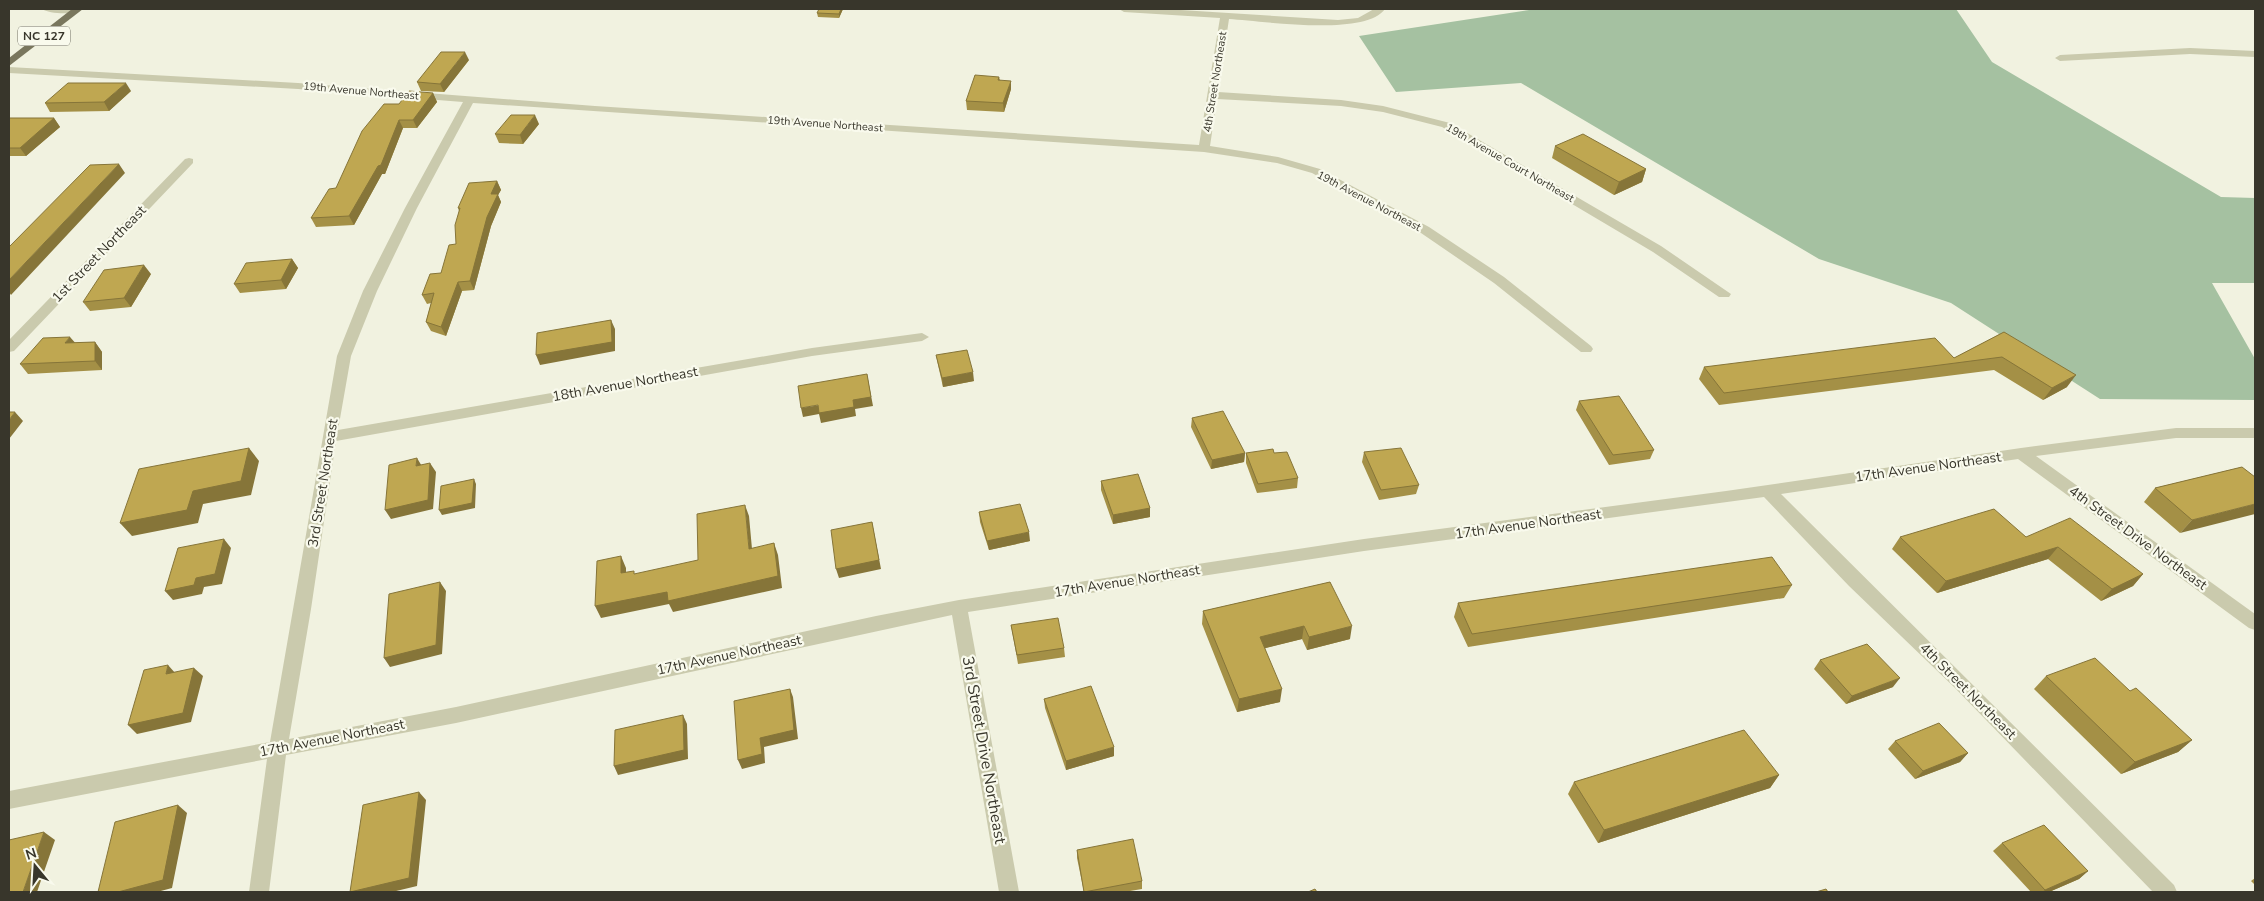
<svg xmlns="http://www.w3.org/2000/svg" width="2264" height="901" viewBox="0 0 2264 901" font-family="'Nunito Sans',sans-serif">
<rect width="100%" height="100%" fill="#f1f2e0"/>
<path fill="#a5c1a1" d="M1536,9H1956L1992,62L2221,197L2255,198V283H2212L2255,359V400L2100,399L1951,303L1819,259L1521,83L1396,92L1359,36Z"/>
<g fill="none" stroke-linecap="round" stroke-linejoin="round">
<path fill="#cacaad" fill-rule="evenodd" d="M42,9H80L81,10C74,15 49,14 42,9Z
M1119,9H1165L1338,20L1358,18L1374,9H1385C1365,37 1263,21 1229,19L1218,92L1341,100L1383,106L1450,123L1661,246L1731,294L1729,297H1719L1653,252L1442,127L1383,112L1341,106L1217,99L1210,146L1278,157L1320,169L1429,227L1504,277L1591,346L1593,349L1591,352H1581L1494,283L1421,233L1312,173L1277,163L1204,152L473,103L417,208L377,291L351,356L338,430L812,348L922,333L929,337L922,341L812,356L336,441L311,609L289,739L456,707L876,616L959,600L1364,539L1726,491L2021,448L2176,428H2255V438H2176L2036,456L2255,614V630L2249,628L2018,459L1781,494L2174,885L2177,892H2153L1954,687L1849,586L1764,497L1364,551L968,612L1019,892H999L952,615L456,723L286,755L269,892H249L267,759L9,809V791L270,742L337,356L363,291L405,208L463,102L298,89L9,73V67L298,83L595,106L1199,145L1220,18L1124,12Z
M2190,48L2255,51V57L2190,54L2060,61L2055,58L2060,55Z
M189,158L193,159V163L14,351L9,352V340L185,159Z"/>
<path fill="#79765d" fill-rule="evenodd" d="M72,9H83L9,66V58Z"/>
</g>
<path fill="#a49046" d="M843,9L839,18L818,17L817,13Z
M469,60L444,92L421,91L417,82Z
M999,77L1000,80L1011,89L1004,112L967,110L966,101Z
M131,91L109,111L50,112L45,103Z
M433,93L437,102L417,128H403L385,174H382L354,225L316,227L311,218L336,188L399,104Z
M9,118H54L60,127L26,156H9Z
M539,124L523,144L499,143L495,134Z
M1555,146L1646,169L1642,182L1614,195L1552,158Z
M497,181L501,190L498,195L501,202L491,226L474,290L462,291L446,336L431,331L426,322L431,303L427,304L422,295L441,273L456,244L459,211L458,208Z
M292,259L298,268L286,289L240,293L234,284Z
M151,274L131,307L90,311L83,302Z
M2004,332L2067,387L2043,400L1994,370L1719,405L1699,379L1704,367L1954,358Z
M95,342L102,352V370L28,374L20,364L75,343Z
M936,355L974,381L943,387L938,365Z
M1579,401L1654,450L1650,459L1609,465L1576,410Z
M1192,418L1245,453L1244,462L1211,469L1191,427Z
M1364,452L1419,485L1416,494L1379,500L1362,462Z
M1246,453H1274L1298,478L1297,488L1257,493L1246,463Z
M2242,467L2180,533L2144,502L2155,488Z
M1101,481L1150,508V517L1113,524L1101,490Z
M979,512L1030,541L989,550L980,522Z
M1900,537H2026L2143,574L2133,586L2101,601L2048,559L1937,593L1892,549Z
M1330,582L1350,639L1307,650L1302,639L1265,648L1280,702L1237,712L1202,624L1203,611Z
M1792,585L1784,598L1468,647L1454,617L1458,603Z
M1011,625L1064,648L1065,657L1018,664Z
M1820,660L1893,687L1846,704L1814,669Z
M2046,676L2130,691L2192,740L2178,752L2121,774L2034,689Z
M1044,699L1114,756L1066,770L1045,708Z
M1895,741L1968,753L1960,762L1915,779L1888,749Z
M1779,775L1770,788L1598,843L1568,794L1574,782Z
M2002,843L2088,871L2079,879L2049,892H2031L1993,851Z
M1077,850L1142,881V889L1124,892H1084L1077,858Z
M2255,878V885L2251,881Z"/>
<path fill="#867539" d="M841,9H843L839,18V14Z
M465,52L469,60L444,92L440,84Z
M1011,81V89L1004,112L1003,103Z
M126,83L131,91L109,111L104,102Z
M433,93L437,102L417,128L413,120Z
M535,115L539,124L523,144L520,135Z
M54,118L60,127L26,156L20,148Z
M399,120L403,128L385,174H382L354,225L349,216L378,166Z
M119,164L125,173L11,295L9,292V280Z
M1646,169L1642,182L1614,195L1619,182Z
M497,181L501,190L498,195L501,202L491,226L474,290L470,281L491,194Z
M292,259L298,268L286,289L281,280Z
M144,265L151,274L131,307L124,298Z
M458,282L462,291L446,336L441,327Z
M611,320L615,329V351L540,365L536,355Z
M70,337L78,346L65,343Z
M95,342L102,352V370L95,361Z
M973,372L974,381L943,387L942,378Z
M867,374L873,406L855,409L856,416L821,423L819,414L803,417L801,408L853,400Z
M2076,375L2067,387L2043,400L2052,388Z
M15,412L23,421L9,439V420Z
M249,448L259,461L251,495L203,504L198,523L132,536L120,523L193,491Z
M1245,453L1244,462L1211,469L1212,460Z
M417,458L423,468L416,466Z
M430,463L436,472L433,509L391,519L385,510Z
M474,479L476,484L475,508L442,515L439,510Z
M2255,504V514L2180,533L2192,520Z
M745,505L749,516L753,560L749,549Z
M1150,508V517L1113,524V515Z
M872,522L881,569L839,578L836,569Z
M1029,532L1030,541L989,550L987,541Z
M224,539L231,548L222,584L204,587L202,594L173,600L165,591L196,578Z
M774,543L778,555L782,588L673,612L669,604L601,618L595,606Z
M2058,547L2048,559L1937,593L1946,581Z
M621,556L626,568V585L621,573Z
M2143,574L2133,586L2101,601L2112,589Z
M440,582L446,591L442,654L390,667L384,658Z
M1304,626L1302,639L1258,650L1260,637Z
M1352,626L1350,639L1307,650L1309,637Z
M168,665L176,674H166Z
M194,668L203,676L191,722L137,734L128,725Z
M1900,678L1893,687L1846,704L1852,696Z
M790,689L793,697L798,739L764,747L765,763L742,769L738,760L760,738Z
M1282,689L1280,702L1237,712L1239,699Z
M683,715L687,724L688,759L618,775L614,766Z
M2192,740L2178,752L2121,774L2135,762Z
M1114,747V756L1066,770V761Z
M1968,753L1960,762L1915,779L1923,771Z
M1779,775L1770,788L1598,843L1604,830Z
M419,792L426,800L417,886L392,892H352Z
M178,805L187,813L172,888L157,892H118Z
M44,832L55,840L37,892H23Z
M2088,871L2079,879L2049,892H2042L2045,890Z"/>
<path fill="#bfa751" stroke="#867539" d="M819,9H841L839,14L817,13Z
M441,52H465L440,84L417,82Z
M975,75L999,77L998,80L1011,81L1003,103L966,101Z
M68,83H126L104,102L45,103Z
M409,91L433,93L413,120H399L381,165L378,166L349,216L311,218L329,189L336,188L362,131L384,104H399Z
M511,115H535L520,135L495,134Z
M9,118H54L20,148H9Z
M1583,134L1646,169L1619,182L1555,146Z
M119,164L9,280V247L90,165Z
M497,181L491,194H498L487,217L470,281L458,282L441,327L426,322L434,293L422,295L430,274L441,273L449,245L456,244L455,225L460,208H458L469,183Z
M292,259L281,280L234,284L246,263Z
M144,265L124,298L83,302L104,270Z
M611,320L612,342L536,355L537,333Z
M2004,332L2076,375L2052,388L2002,357L1724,393L1704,367L1935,338L1954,358Z
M70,337L65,343L95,342V361L20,364L43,338Z
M967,350L973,372L942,378L936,355Z
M867,374L871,397L853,400L854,407L819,413L818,405L801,408L798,386Z
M1619,396L1654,450L1613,455L1579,401Z
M1223,411L1245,453L1212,460L1192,418Z
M9,412H15L9,420Z
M249,448L241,481L193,491L187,510L120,523L139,469Z
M1401,448L1419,485L1381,490L1364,452Z
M1273,449L1274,453L1287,452L1298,478L1258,484L1246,453Z
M417,458L416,466L430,463L428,500L385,510L389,465Z
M2242,467L2255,477V504L2192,520L2155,488Z
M1138,474L1150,508L1113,515L1101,481Z
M474,479L472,503L439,510L441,486Z
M1020,504L1029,532L987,541L979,512Z
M745,505L749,549L774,543L778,576L668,601L667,592L595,606L597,561L621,556V573L634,571V574L698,560L697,514Z
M1994,509L2026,537L2070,518L2143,574L2112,589L2058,547L1946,581L1900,537Z
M872,522L879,560L836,569L831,530Z
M224,539L215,574L196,578L194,585L165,591L178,548Z
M1772,557L1792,585L1472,634L1458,603Z
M440,582L436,645L384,658L389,594Z
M1330,582L1352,626L1309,637L1304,626L1260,637L1282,689L1239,699L1203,611Z
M1058,618L1064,648L1017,655L1011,625Z
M1867,644L1900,678L1852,696L1820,660Z
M2095,658L2130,691L2136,688L2192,740L2135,762L2046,676Z
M168,665L166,674L194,668L183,713L128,725L144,670Z
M1091,686L1114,747L1066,761L1044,699Z
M790,689L794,730L760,738L762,754L738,760L734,701Z
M683,715L684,750L614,766L615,730Z
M1939,723L1968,753L1923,771L1895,741Z
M1744,730L1779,775L1604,830L1574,782Z
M419,792L409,878L350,892L363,805Z
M178,805L163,880L118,892H98L115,822Z
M2044,825L2088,871L2045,890L2002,843Z
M44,832L23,892H9V840Z
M1133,839L1142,881L1084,892L1077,850Z
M1315,889L1317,892H1308Z
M1826,889L1828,892H1816Z"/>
<g text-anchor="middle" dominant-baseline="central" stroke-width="4.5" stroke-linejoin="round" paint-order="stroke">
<g font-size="11" fill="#38362b" stroke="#f9faed">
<text transform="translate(1215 82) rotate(-81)">4th Street Northeast</text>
<text transform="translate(361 91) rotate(5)">19th Avenue Northeast</text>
<text transform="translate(825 124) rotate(4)">19th Avenue Northeast</text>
<text transform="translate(1510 163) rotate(30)">19th Avenue Court Northeast</text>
<text transform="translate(1369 201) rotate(28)">19th Avenue Northeast</text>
</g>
<rect fill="#f9faed" stroke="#727165" stroke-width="1" x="18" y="26.5" width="52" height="19" rx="4"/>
<g font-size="12" font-weight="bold" fill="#38362b">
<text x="44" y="36">NC 127</text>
</g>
<g font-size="14" fill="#38362b" stroke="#f9faed">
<text transform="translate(99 254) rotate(-46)">1st Street Northeast</text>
<text transform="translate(625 384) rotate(-10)">18th Avenue Northeast</text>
<text transform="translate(1928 467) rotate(-8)">17th Avenue Northeast</text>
<text transform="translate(323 483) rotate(-81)">3rd Street Northeast</text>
<text transform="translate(1528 524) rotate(-8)">17th Avenue Northeast</text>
<text transform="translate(2138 538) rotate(36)">4th Street Drive Northeast</text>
<text transform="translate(1127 581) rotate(-9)">17th Avenue Northeast</text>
<text transform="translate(729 655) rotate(-12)">17th Avenue Northeast</text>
<text transform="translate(1968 691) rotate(45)">4th Street Northeast</text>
<text transform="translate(332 738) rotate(-11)">17th Avenue Northeast</text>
</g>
<g font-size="16" fill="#38362b" stroke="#f9faed">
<text transform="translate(984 750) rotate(80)">3rd Street Drive Northeast</text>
</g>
</g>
<rect width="2264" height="901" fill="none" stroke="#38362b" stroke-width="20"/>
<g transform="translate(35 866) rotate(342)" stroke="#f9faed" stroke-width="4" paint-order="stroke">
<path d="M0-4L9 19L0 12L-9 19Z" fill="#38362b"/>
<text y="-8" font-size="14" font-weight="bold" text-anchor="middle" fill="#38362b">N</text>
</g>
</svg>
